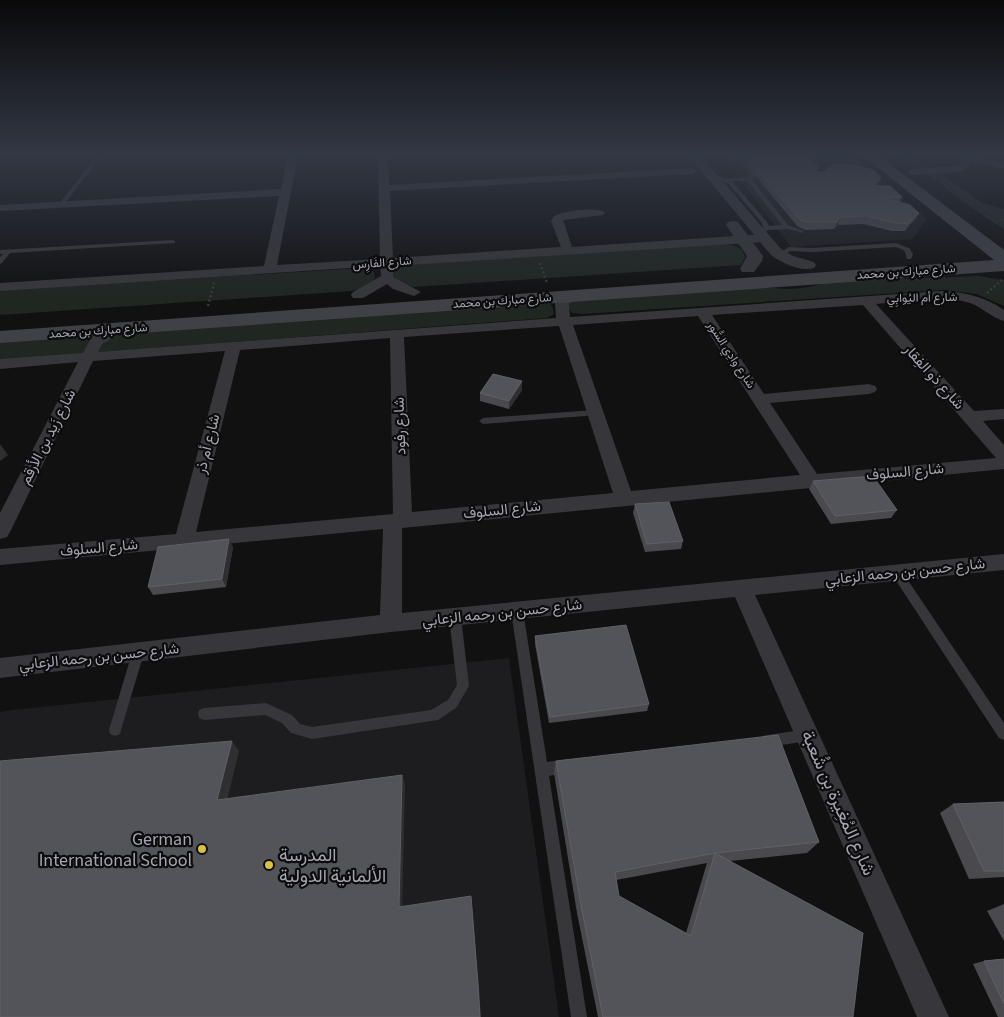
<svg xmlns="http://www.w3.org/2000/svg" width="1004" height="1017" viewBox="0 0 1004 1017" font-family="'Source Sans 3',Vazirmatn,sans-serif">
<rect width="100%" height="100%" fill="#111112"/>
<path fill="#1d1d1f" d="M722,155H850L927,219L913,239L791,247Z
M509,658L559,1017H0V713L3,711Z"/>
<path fill="#202622" d="M813,155H845L859,168L826,169Z
M895,155H910L932,170L913,169Z
M926,173H940L983,203L1004,209V229L986,218Z
M723,244L733,245L742,250L745,257L741,265L414,287L398,285L391,276V269L402,265Z
M365,268L374,272L375,279L363,288L352,291L0,315V290Z
M978,276L1004,280V306L976,294L944,290L582,314L572,313L569,309L568,302L764,287C786,290 805,290 826,282Z
M550,303L553,308L554,314L547,318L0,360V342Z"/>
<g fill="none" stroke-linecap="round" stroke-linejoin="round">
<path stroke="#3a3b3f" stroke-width="2" stroke-dasharray="1 2.5" stroke-linecap="butt" d="M909,155L918,160
M945,180L1004,221"/>
<path stroke="#3a3b3f" stroke-width="2.5" stroke-dasharray="2 2.5" stroke-linecap="butt" d="M540,263L547,283
M987,293L1002,280
M208,306L214,283"/>
<path fill="#37373b" fill-rule="evenodd" d="M97,155H102L63,206H59V204Z
M732,155H737L755,174L753,181L788,225L803,231V233L788,229L768,230L762,235H758L757,234L763,228L762,223L729,184L709,175L712,173L726,179L749,177L750,175ZM732,181H747L782,225L769,226L767,222Z
M173,240L175,241V243L10,253L2,263L0,264V257L3,254H0V250Z
M896,243L909,248L913,254L911,259H907C904,249 907,251 895,247L812,252L790,251L781,256L776,255L789,247L812,248Z
M595,410L598,411L599,413L598,415L483,424L479,421L483,418Z
M897,569L901,570L1004,723V740L999,738L893,576L892,573L893,570Z
M517,606L521,608L523,611L547,762L568,759L573,761L575,766L573,771L549,776L587,1017H571L511,611L513,608Z
M455,612L459,614L461,617L469,686L456,708L438,720L312,739L291,733L282,723L265,715L204,720L199,718L198,714L199,710L204,708L266,703L292,715L300,724L312,727L431,710L448,700L457,685L449,617L451,614Z
M138,648L142,649L144,653L121,730L120,734L115,736L110,734L109,730L132,653L134,649Z
M808,729L813,731L815,735L813,739L808,741L768,747L763,746L761,741L763,736L768,735Z"/>
<path fill="#37373b" fill-rule="evenodd" d="M288,155H298L277,265L380,259L378,155H388L389,185L692,168L697,171L692,174L390,191L393,258L561,247L551,221L554,216C564,211 597,206 605,213L603,215L563,220L572,247L764,234L770,238L764,242L393,266V277L421,292L414,296L393,289L387,284L363,298H353L351,295L353,292L381,276L380,266L0,291V283L264,266L279,196L0,211V205L281,189Z
M966,155H976L975,157L1004,163V169L971,162L967,169L959,172L912,175L907,172L912,169L957,166Z
M942,291C964,292 986,297 1004,310V321C992,318 982,307 970,303C941,294 906,302 876,304L974,411L1004,409V419L983,421L1004,445V469L402,528V613L1004,554V570L755,595L949,1017H917L735,597L391,632L0,678V658L380,615L383,529L0,565V549L176,534L225,351L93,361L10,532L7,537L0,539V513L78,362L0,369V359L83,353L91,338L112,327H122L124,330L122,333L102,344L98,352L556,318L555,303L565,293L570,292L577,296L569,304L570,317ZM863,305L996,458L817,474L770,403L869,394L875,392L877,389L875,386L869,384L764,394L712,315ZM698,316L800,475L631,491L573,325ZM559,326L613,493L412,512L404,337ZM390,338L393,514L196,532L240,350Z"/>
<path fill="#37373b" fill-rule="evenodd" d="M688,155H700L781,249L793,256L814,262L816,265L814,268C800,272 782,263 771,255Z
M733,221L738,222L763,256L762,261L754,272H742L740,269L747,256L726,225L728,222Z"/>
<path fill="#404146" fill-rule="evenodd" d="M862,155H878L1004,250V271L0,343V331L994,260Z"/>
</g>
<path fill="#4a4a4e" fill-rule="evenodd" d="M746,156L818,168L817,172L881,178L877,186L902,197L900,202L919,213L915,220L905,231H892L863,224L838,225L834,229L806,230L798,227L745,163Z
M522,381V390L509,409L480,401V393Z
M813,481L897,510L891,518L831,524L809,489Z
M635,504L683,541L681,549L645,552L633,513Z
M233,547L226,587L153,595L148,587Z
M535,636L649,704L647,711L549,723L535,644Z
M556,761L819,842L807,853L730,861L853,1017H598L577,913L554,773ZM707,863L686,933L619,896L616,880Z
M1004,802V877L969,879L940,813L953,804Z
M1004,904V941L987,911Z
M1004,959V1017H998L973,964L984,961Z"/>
<path fill="#2f2f32" d="M881,178L878,185L870,193L873,186Z
M919,213L915,220L905,231L909,224Z
M840,217L838,225L834,229L837,222Z
M522,381V390L509,409V401Z
M0,444L8,455L0,461Z
M229,539L233,547L226,587L222,579Z
M232,741L239,751L225,809L217,800Z
M402,775L405,784L402,914L399,907Z
M471,896L479,988L481,1017H480Z"/>
<path fill="#535459" stroke="#606067" fill-rule="evenodd" d="M807,155L818,168L800,169L804,172H824L832,165H853L873,170L881,178L873,186H890L902,197L883,198L910,205L919,213L909,224L895,223L866,216L840,217L837,222H808L800,220L746,156Z
M493,374L522,381L509,401L480,393Z
M873,476L897,510L835,516L813,481Z
M669,502L683,541L647,544L635,504Z
M229,539L222,579L148,587L158,547Z
M626,625L649,704L550,717L535,636Z
M778,735L819,842L715,853L863,933L853,1017H603L581,905L556,761ZM715,853L691,936L619,896L615,872Z
M232,741L217,800L402,775L399,907L471,896L478,984L480,1017H0V761Z
M1004,802V871H984L953,804Z
M1004,959V1004L984,961Z"/>
<linearGradient id="sky" x2="0" y2="1"><stop stop-color="#09090a"/><stop offset="0.52" stop-color="#323844"/><stop offset="1" stop-color="#323844" stop-opacity="0"/></linearGradient>
<rect width="1004" height="297" fill="url(#sky)"/>
<g fill="#d9c141" stroke="#0c0c0d" stroke-width="2">
<circle cx="202" cy="849" r="5"/>
<circle cx="269" cy="865" r="5"/>
</g>
<g text-anchor="middle" dominant-baseline="central" stroke-width="4.5" stroke-linejoin="round" paint-order="stroke">
<g font-size="12" fill="#a4a5b1" stroke="#0c0c0d">
<text transform="translate(382 263) rotate(-4)">شارع الفَارِس</text>
<text transform="translate(906 272) rotate(-4)">شارع مبارك بن محمد</text>
<text transform="translate(922 298) rotate(-1)">شارع أم اليُوابِي</text>
<text transform="translate(502 301) rotate(-4)">شارع مبارك بن محمد</text>
<text transform="translate(98 331) rotate(-4)">شارع مبارك بن محمد</text>
<text transform="translate(731 355) rotate(57)">شارع وادِي السُّور</text>
</g>
<g font-size="15" fill="#a4a5b1" stroke="#0c0c0d">
<text transform="translate(934 377) rotate(48)">شارع ذو الفِقار</text>
<text transform="translate(400 426) rotate(-92)">شارع رفود</text>
<text transform="translate(48 437) rotate(-63)">شارع زَيد بن الأرقم</text>
<text transform="translate(208 444) rotate(-76)">شارع أم ذر</text>
<text transform="translate(905 472) rotate(-5)">شارع السلوف</text>
<text transform="translate(502 510) rotate(-6)">شارع السلوف</text>
<text transform="translate(99 548) rotate(-5)">شارع السلوف</text>
<text transform="translate(905 572) rotate(-6)">شارع حسن بن رحمه الزعابي</text>
<text transform="translate(502 613) rotate(-6)">شارع حسن بن رحمه الزعابي</text>
<text transform="translate(99 657) rotate(-6)">شارع حسن بن رحمه الزعابي</text>
</g>
<g font-size="18" fill="#a4a5b1" stroke="#0c0c0d">
<text transform="translate(838 803) rotate(66)">شارع المُغِيرة بن شُعبة</text>
</g>
<g font-size="18" fill="#a4a5b1" stroke="#0c0c0d" text-anchor="end">
<text x="192" y="839">German<tspan x="192" dy="21">International School</tspan></text>
<text x="279" y="855" text-anchor="start">المدرسة<tspan x="279" dy="21">الألمانية الدولية</tspan></text>
</g>
</g>
</svg>
